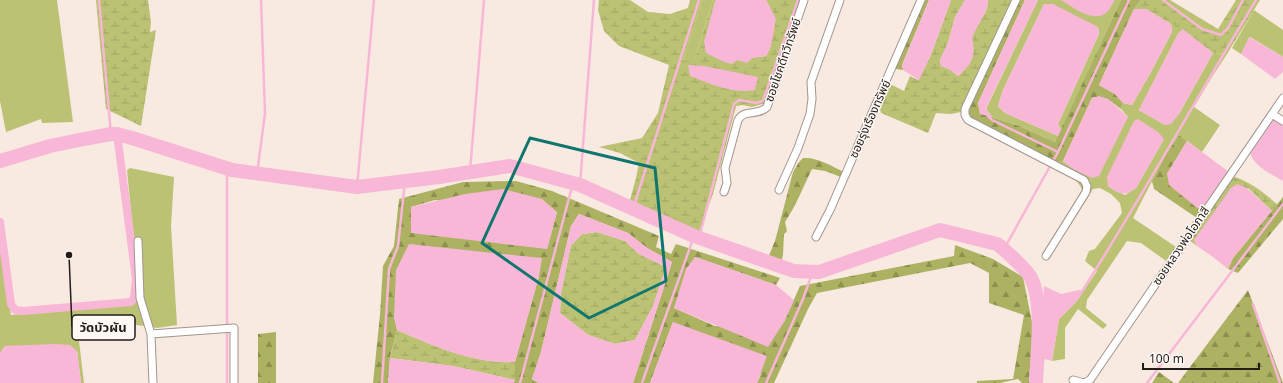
<svg xmlns="http://www.w3.org/2000/svg" width="1283" height="383" viewBox="0 0 1283 383" font-family="Georgia,'Noto Sans Thai',serif">
<defs>
<pattern id="forest-firs" width="22" height="20" patternUnits="userSpaceOnUse"><rect width="22" height="20" fill="#acb261"/><path d="M5 1l3.5 6h-7zM16 11l3.5 6h-7z" fill="#8c904f"/></pattern>
<pattern id="wetland-marsh" width="20" height="14" patternUnits="userSpaceOnUse"><rect width="20" height="14" fill="#bcc274"/><path d="M1 5h8M5 5V1M11 12h8M15 12V8" fill="none" stroke="#a1a664"/></pattern>
</defs>
<rect width="100%" height="100%" fill="#f8e9e1"/>
<path fill="#bcc274" fill-rule="evenodd" d="M0,0H57L73,122L42,123L41,119L6,132L0,101Z
M702,0H713L694,61H683Z
M1038,0H1121L1061,130L1058,124L1099,34L1098,27L1044,4L1003,90L998,106L1005,113L1058,136L1055,142L1019,126L992,117L986,109Z
M1254,10L1283,30V57L1250,37L1241,54L1232,48Z
M1171,24L1183,29L1178,34L1139,110L1165,125L1179,114L1213,53L1227,54L1212,77L1194,107L1220,125L1202,152L1179,135L1166,154L1133,218L1176,247L1166,261L1141,243L1127,241L1087,300L1086,308L1107,325L1103,329L1078,309L1065,328V359L1052,361L1059,319L1076,302L1097,271L1085,261L1089,251L1095,249L1122,213L1120,203L1111,194L1100,188L1093,189L1068,229L1062,223L1082,190C1078,178 1064,172 1053,167L1055,161L1058,162L1063,161L1075,170L1128,117L1121,109L1123,103L1132,105L1151,72L1172,32ZM1164,139L1136,188L1125,195L1114,190L1108,186Z
M130,168L174,177L171,226L177,325L157,328L76,316L84,383H81L77,351L5,346L0,353V249L11,315L133,305L130,298L136,293L135,252L127,170Z"/>
<path fill="url(#forest-firs)" fill-rule="evenodd" d="M922,0H929L902,65L903,70L896,69L894,67Z
M1018,0H1025L978,103L980,113L1019,126L1055,142L1121,0H1141L1134,9L1099,85L1115,94L1123,103L1121,109C1111,102 1105,94 1092,98L1063,161L1058,162L978,122C972,118 968,116 968,108Z
M1179,135L1187,141L1167,174L1196,207L1203,209L1197,218L1154,189L1152,181L1166,154Z
M803,158C818,157 831,166 844,172L841,177L825,171L812,169C803,187 796,206 785,222L787,231L784,234L783,255L781,263L768,258L775,241L793,172L799,162Z
M516,181L552,191L659,236L656,247L671,254L676,244L780,278L776,285L695,257L674,308L715,326L784,322L800,286L954,256L955,245L993,259L1023,277L1033,327L1029,383H1022L1018,379L1000,383H977V381L1013,379L1024,315L989,303V273L970,263L817,293L808,309L774,383H757L761,374L673,322L650,383H633L672,262L647,248L628,233L579,214L571,226L541,352L532,379L539,383H514L515,362L539,276L394,316L397,330L390,357L388,383H373L380,315L383,266L394,246L399,199L463,182ZM435,200L557,212L547,249L411,207Z
M1283,197V219L1238,273L1228,269L1233,258Z
M1248,290L1283,383H1178Z
M276,332V383H258V334Z
M1159,372L1174,383H1152Z"/>
<path fill="url(#wetland-marsh)" d="M96,0H148L151,22L150,32L156,30L141,126L106,109Z
M599,0H630L648,12L670,14L688,8L690,0H702L683,61H694L713,0H716L714,5L737,59L766,56L771,46L767,1L763,0H802L766,103L752,107L743,105L736,106L713,194L698,235L639,204L630,200L636,178L639,163L620,153L599,147L642,138L658,113L669,65L619,46L604,31L598,10Z
M951,0H965L955,17L948,43L940,60L941,66L949,69L958,76C972,63 976,56 971,37L987,9L988,0H1012L961,112L951,114L936,113L928,133L881,113L879,105L890,84L904,91L910,76L918,80L931,55Z
M1141,0H1170L1218,29L1236,0H1260L1227,54L1213,53L1183,30L1171,24L1146,9H1134Z
M1235,177C1252,183 1264,193 1277,204L1272,211L1248,188L1194,240L1197,246L1189,240L1231,180Z
M597,232L625,241L639,254L666,267L653,306L635,340L615,344L588,335L560,313L561,293L571,245L582,234Z
M397,330C434,346 473,364 515,362V380L453,366L390,358Z"/>
<path fill="#f8b7d6" fill-rule="evenodd" d="M716,0H763L767,1L776,19L771,46L766,56L752,58L747,63L737,60L732,64L724,62L706,53L704,42L714,5Z
M929,0H951L931,55L919,80L903,70L902,66Z
M965,0H988L987,9L972,37C976,56 973,63 958,76L949,69L941,66L940,60L948,43L955,17Z
M1025,0H1038L986,108L992,117L980,114L978,103Z
M1061,0H1115C1112,4 1110,10 1106,13C1092,23 1073,7 1061,0Z
M1044,4H1053L1098,27L1099,34L1058,124L1061,130L1058,136L1005,113L998,106L1003,90Z
M1134,9H1146L1171,24L1172,32L1151,72L1132,105L1123,103L1115,94L1099,85Z
M1183,29L1213,53L1179,114L1171,124L1165,125L1139,110L1178,34Z
M1249,37L1283,57V72L1275,79L1241,54Z
M688,65L704,66L758,77L755,90C732,94 711,84 690,76Z
M1099,96L1108,99L1128,117L1099,176L1092,178L1075,170L1063,161L1092,98Z
M1275,118L1283,123V181C1271,174 1253,166 1250,152L1270,119Z
M1138,119L1158,132L1164,139L1136,188C1124,197 1119,194 1108,186L1107,177L1134,121Z
M1187,141L1229,172L1203,209L1196,207L1169,185L1167,174Z
M1237,184L1247,188L1272,211L1233,258L1228,269L1213,257L1197,246L1194,240L1231,188Z
M503,189L542,199L557,212L547,249L411,233V207L465,194Z
M579,214L628,233L647,248L672,262L633,383H539L532,379L541,352L571,226ZM597,232L625,241L639,254L666,267L653,306L635,340L615,344L588,335L560,313L561,293L571,245L582,234Z
M409,244L542,258L539,276L515,362C473,364 434,346 397,330L394,316L396,270Z
M695,257L776,285L794,300L784,322L768,347L674,308L686,269Z
M1044,286L1061,294L1079,290L1084,291L1076,302L1059,319L1052,361L1041,358Z
M673,322L767,356L757,383H650Z
M55,344L70,345L77,351L81,383H0V353L5,346Z
M390,358L453,366L515,380L514,383H388Z"/>
<g fill="none" stroke-linecap="round" stroke-linejoin="round">
<path stroke="#f8b7d6" stroke-width="2.5" d="M99,0L111,134
M1163,0L1202,29L1221,35L1228,28L1243,0
M986,114L992,120L1058,152
M227,168V383
M470,172L484,0
M257,174L265,113L261,0
M580,185L594,0
M357,187L374,0
M633,209L699,0
M699,238L734,104L739,100L756,103L763,101L798,0
M1004,249L1058,152L1129,0
M1081,293C1142,197 1197,97 1256,0
M1253,304L1280,383
M1039,307L1045,306
M382,383L389,269L398,246L405,181
M520,383L573,183
M642,383L694,236
M766,383L803,299L813,271
M1147,383L1283,204"/>
<path stroke="#f8b7d6" stroke-width="8" d="M0,222L11,304L15,310L23,311L131,302L134,298L136,279L117,134"/>
<path stroke="#f8b7d6" stroke-width="14" d="M0,161L50,146L79,140L111,134H117L132,138L232,170L357,187L439,177L510,166L580,185L694,236L794,271L819,272L940,230L997,244C1004,249 1027,270 1031,278C1044,304 1037,354 1036,383"/>
<defs>
<path id="minor" d="M1016,0L965,109V115L968,120L1084,180L1087,186L1086,192L1046,256
M1272,114L1283,121
M779,190L798,148L810,114L812,99L811,82L840,0
M724,192L727,183L725,168L738,120C745,108 757,117 767,107L804,0
M816,237L830,210L921,0
M138,241L140,298L151,334L153,383
M151,334L234,328V383
M1073,380L1084,383L1090,380L1283,98"/>
</defs>
<use href="#minor" stroke="#a2958e" stroke-width="9"/>
<use href="#minor" stroke="#fff" stroke-width="7"/>
</g>
<path fill="none" stroke="#0f766e" stroke-width="3" stroke-linejoin="round" d="M530,138L655,168L666,281L589,318L482,243Z"/>
<g text-anchor="middle" dominant-baseline="central" stroke-width="3" stroke-linejoin="round" paint-order="stroke">
<g font-size="12" fill="#221d1a" stroke="#fef8f5">
<text transform="translate(783 60) rotate(-71)">ซอยโชคดีทวีทรัพย์</text>
<text transform="translate(870 119) rotate(-66)">ซอยรุ่งเรืองทรัพย์</text>
<text transform="translate(1181 246) rotate(-56)">ซอยหลวงพ่อโอภาสี</text>
</g>
</g>
<path fill="none" stroke="#221d1a" stroke-width="1.5" d="M69 255L72 327"/>
<circle fill="#221d1a" stroke="#fef8f5" stroke-width="1.5" cx="69" cy="255" r="4"/>
<rect fill="#fef8f5" stroke="#221d1a" stroke-width="1.5" x="72" y="315" width="63" height="25" rx="4"/>
<g font-size="13" text-anchor="middle" font-weight="bold" fill="#221d1a">
<text x="103" y="332">วัดบัวผัน</text>
</g>
<path d="M1143 363v6h116v-6" fill="none" stroke="#221d1a" stroke-width="2"/>
<text x="1149" y="363" font-size="12" fill="#221d1a" stroke="#fef8f5" stroke-width="3" paint-order="stroke">100 m</text>
</svg>
